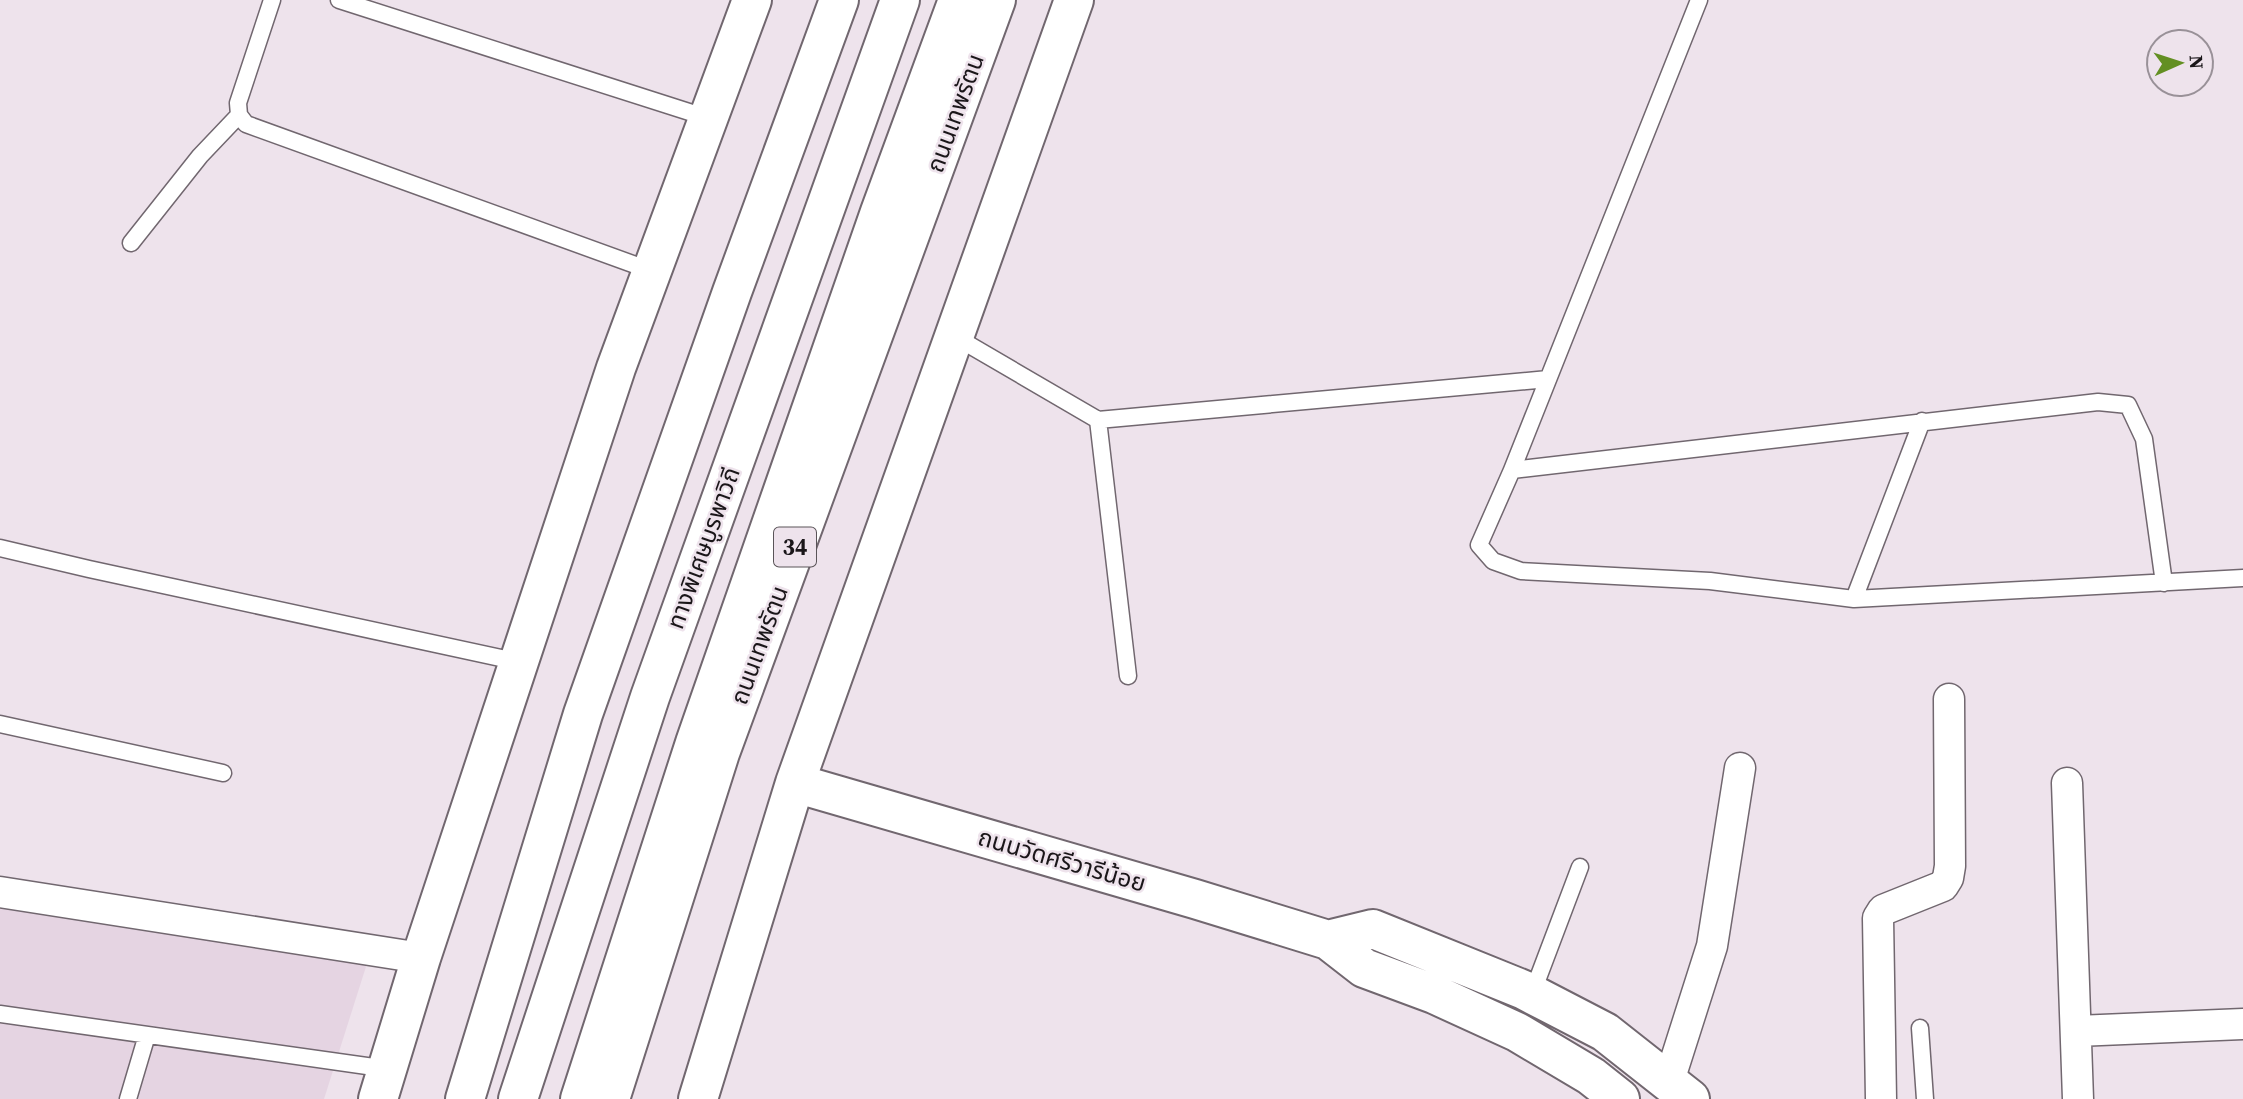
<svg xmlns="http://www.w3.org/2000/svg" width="2243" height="1099" viewBox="0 0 2243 1099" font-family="'Source Serif 4','Noto Sans Thai',serif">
<rect width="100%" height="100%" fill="#eee3ec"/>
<path fill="#e5d4e2" d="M0,901L370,954L324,1099H0Z"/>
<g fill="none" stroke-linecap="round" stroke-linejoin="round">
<defs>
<path id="service" d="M272,0L238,103L239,115L246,124L652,271
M339,0L708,118
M1699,0L1512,470L1479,545L1493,561L1521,571L1710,581L1854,599L2243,578
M131,243L200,156L239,115
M954,336L1098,420L1548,379
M1098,420L1128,676
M1512,470L2098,402L2128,405L2144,439L2164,583
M0,548L89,569L519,662
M1854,599L1922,421
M0,724L223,773
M1532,994L1580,867
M0,1014L388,1069
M1920,1028L1925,1099
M128,1099L147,1035"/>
<path id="minor" d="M2067,783L2078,1099
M0,892L421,958
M2077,1031L2243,1024
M1669,1081L1712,946L1740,768
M1881,1099L1878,918L1883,910L1943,886L1948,878L1950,866L1949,699"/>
<path id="secondary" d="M795,783L1195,899L1328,940L1364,968L1434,994L1517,1032L1591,1076L1620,1099
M1328,940L1373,929L1524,990L1605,1032L1690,1099
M378,1099L421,958L616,368L752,0
M698,1099L795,783L1074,0"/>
<path id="trunk" d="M465,1099L583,714L732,292L839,0
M610,1099L720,753L996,0"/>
<path id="motorway" d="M518,1099L650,697L900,0
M580,1099L695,743L880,212L958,0"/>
</defs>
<use href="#service" stroke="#71676f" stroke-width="19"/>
<use href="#minor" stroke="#71676f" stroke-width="33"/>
<use href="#secondary" stroke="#71676f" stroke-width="42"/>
<use href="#trunk" stroke="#71676f" stroke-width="42"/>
<use href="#motorway" stroke="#71676f" stroke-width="42"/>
<use href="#service" stroke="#fff" stroke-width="16"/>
<use href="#minor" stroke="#fff" stroke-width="30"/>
<use href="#secondary" stroke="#fff" stroke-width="38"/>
<use href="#trunk" stroke="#fff" stroke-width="38"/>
<use href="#motorway" stroke="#fff" stroke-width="38"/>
</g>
<g text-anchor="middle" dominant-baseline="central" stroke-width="5" stroke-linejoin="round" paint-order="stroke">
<rect fill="#eee3ec" stroke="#5a5458" stroke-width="2" x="774" y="527.5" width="42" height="39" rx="5"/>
<g font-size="23" font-weight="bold" fill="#1a1619">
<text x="795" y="547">34</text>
</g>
<g font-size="24" fill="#1a1619" stroke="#eee3ec">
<text transform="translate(955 113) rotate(-70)">ถนนเทพรัตน</text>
<text transform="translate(703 548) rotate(-70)">ทางพิเศษบูรพาวิถี</text>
<text transform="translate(759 645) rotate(-70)">ถนนเทพรัตน</text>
<text transform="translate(1062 860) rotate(16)">ถนนวัดศรีวารีน้อย</text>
</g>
</g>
<g transform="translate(2180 63) rotate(87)"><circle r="33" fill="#eee3ec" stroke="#999198" stroke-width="2"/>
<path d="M0-5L12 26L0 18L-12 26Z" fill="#638f22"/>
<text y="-10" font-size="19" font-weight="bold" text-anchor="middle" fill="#1a1619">N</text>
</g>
</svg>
